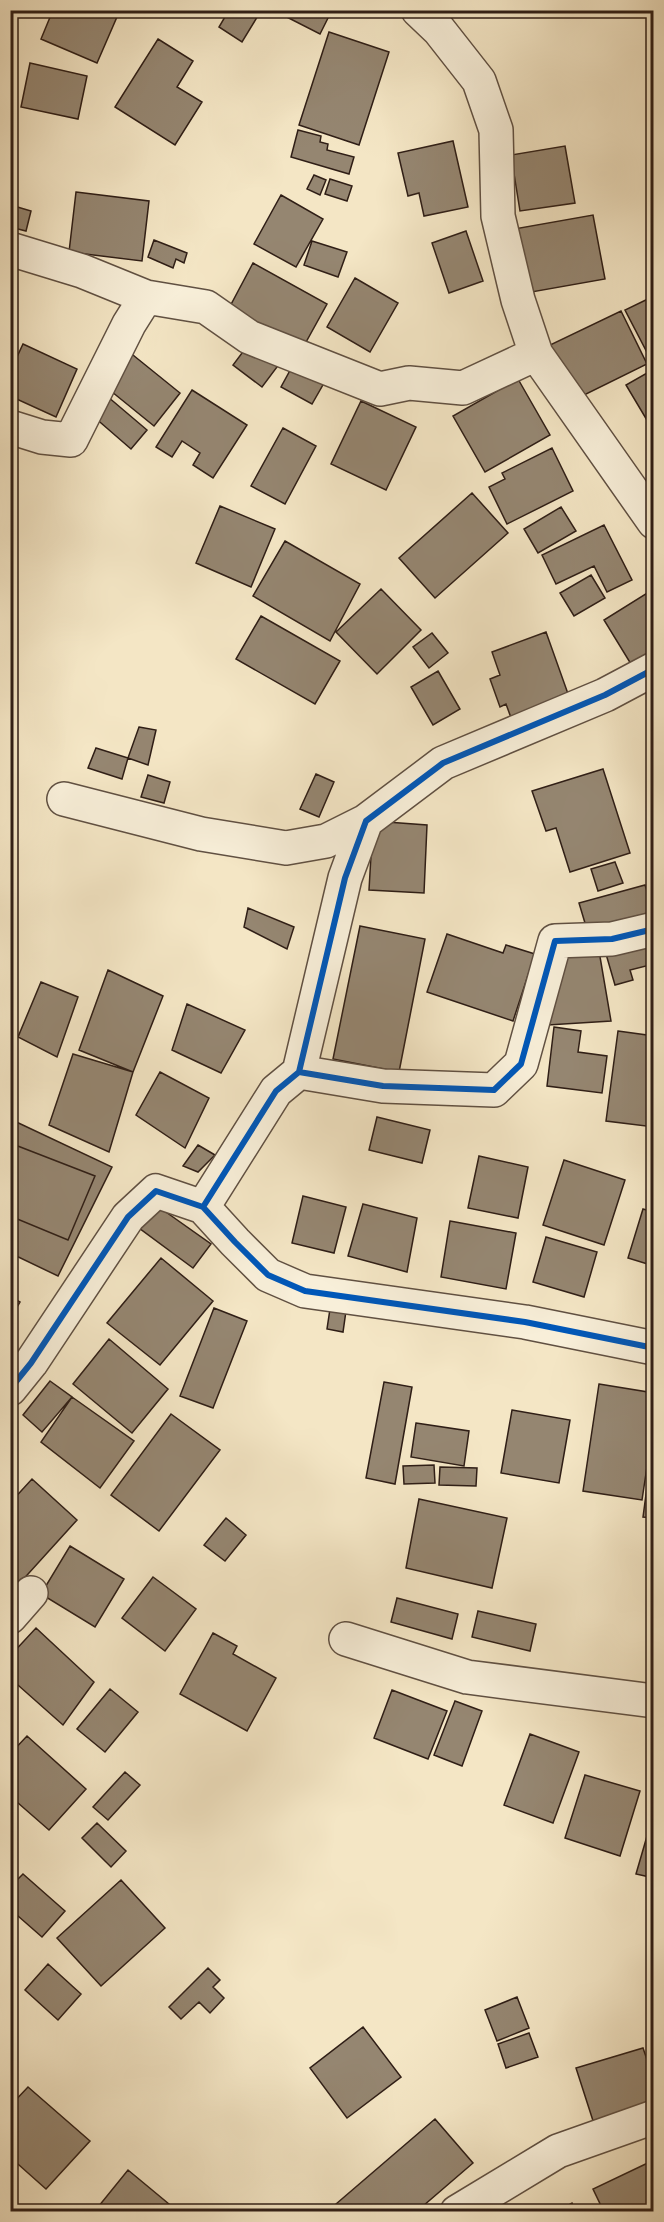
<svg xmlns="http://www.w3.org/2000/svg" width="664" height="2222" viewBox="0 0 664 2222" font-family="'Sorts Mill Goudy',serif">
<rect width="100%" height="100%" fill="#f4e6c5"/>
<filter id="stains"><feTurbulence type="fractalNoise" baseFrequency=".00333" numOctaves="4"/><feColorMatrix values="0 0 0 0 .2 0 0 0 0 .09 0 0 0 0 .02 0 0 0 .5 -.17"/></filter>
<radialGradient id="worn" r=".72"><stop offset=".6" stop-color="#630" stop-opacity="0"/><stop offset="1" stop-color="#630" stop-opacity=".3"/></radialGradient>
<path fill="#958671" stroke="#2f1e16" stroke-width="1.5" d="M53,10H120L97,63L41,39Z
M229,10H253L259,14L242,42L219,27Z
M273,10H332L320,34Z
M329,32L389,52L359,145L299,125Z
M158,39L193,61L177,87L202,102L175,145L115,107Z
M30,63L87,76L78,119L21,107Z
M298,130L321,136L320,142L328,144L327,150L354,157L349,174L291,157Z
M453,141L468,207L424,216L419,193L408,196L398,153Z
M565,146L575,203L520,211L511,155Z
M314,175L326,180L320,195L307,189Z
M330,179L352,186L347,201L325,194Z
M76,192L149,201L142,261L69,252Z
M281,195L323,219L296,267L254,244Z
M14,206L31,211L26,231L10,227Z
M593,215L605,279L526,293L514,229Z
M466,231L483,281L449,293L432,243Z
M154,240L187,253L184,263L176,259L173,268L148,257Z
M312,241L347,252L338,277L304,265Z
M253,263L327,304L300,353L227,312Z
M355,278L398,303L370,352L327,327Z
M654,296V361L652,362L625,310Z
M621,311L647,364L576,399L550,345Z
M251,341L280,363L262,387L233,365Z
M23,344L77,369L56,417L10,396V372Z
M128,351L180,393L154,426L101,383Z
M293,365L324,383L312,404L281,387Z
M654,369V432L626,385Z
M518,379L550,435L485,472L453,416Z
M192,390L247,425L213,478L193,465L200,453L182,441L172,457L156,447Z
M101,391L147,430L131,449L86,410Z
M361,401L416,427L386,490L331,464Z
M283,428L316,446L285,504L251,486Z
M552,448L573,491L507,524L489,487L505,479L502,473Z
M654,475V501L642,482Z
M472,493L508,533L435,598L399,558Z
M220,506L275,529L251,587L196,563Z
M561,507L576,531L538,553L524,529Z
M604,525L632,580L607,592L594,566L556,584L542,555Z
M285,541L360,584L330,641L253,596Z
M591,575L605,598L574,616L560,593Z
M381,589L421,630L377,674L336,632Z
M652,590L654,657L634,669L604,620Z
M261,616L340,661L315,704L236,659Z
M546,632L572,705L514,726L506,704L500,707L490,679L500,675L492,652Z
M432,633L448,653L429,668L413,647Z
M438,671L460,709L433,725L411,687Z
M139,727L156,730L148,765L128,758Z
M96,748L128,758L122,779L88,768Z
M603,769L630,853L570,872L556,828L546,831L532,791Z
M316,774L334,782L319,817L300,809Z
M148,775L170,782L164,803L141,797Z
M373,821L427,825L424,893L369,890Z
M615,862L623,883L598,891L591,869Z
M645,885L654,914L588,933L579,903Z
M248,908L294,927L287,949L244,927Z
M360,926L425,939L399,1072L333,1059Z
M447,934L503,953L506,945L535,954L513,1021L427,992Z
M654,941V964L630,970L633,980L615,985L606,954Z
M598,945L611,1021L548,1025L562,946Z
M108,970L163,996L133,1072L79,1050Z
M41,982L78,997L57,1057L18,1037Z
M187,1004L245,1030L221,1073L172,1050Z
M554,1027L581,1031L578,1052L607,1056L602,1093L547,1086Z
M618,1031L654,1036V1127L606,1121Z
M73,1054L133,1072L109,1152L49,1125Z
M160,1072L209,1098L185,1148L136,1115Z
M377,1117L430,1130L422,1163L369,1150Z
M10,1119L112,1167L58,1276L10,1253Z
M10,1143L95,1176L68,1240L10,1216Z
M198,1145L215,1155L198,1172L183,1166Z
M479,1156L528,1167L518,1218L468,1208Z
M564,1160L625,1180L604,1245L543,1225Z
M303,1196L346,1207L334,1253L292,1243Z
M363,1204L417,1218L407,1272L348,1256Z
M156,1205L211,1244L193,1268L139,1228Z
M643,1209L654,1212V1266L628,1258Z
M450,1221L516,1233L506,1289L441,1277Z
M546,1237L597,1252L584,1297L533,1282Z
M161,1258L213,1301L160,1365L107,1323Z
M10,1296L20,1302L10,1319Z
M214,1308L247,1321L213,1408L180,1396Z
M330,1309L346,1311L343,1332L327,1329Z
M109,1339L168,1389L132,1433L73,1384Z
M50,1381L72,1397L42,1432L23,1415Z
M384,1382L412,1387L395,1484L366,1478Z
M599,1384L654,1393V1420L642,1500L583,1491Z
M72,1397L134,1441L100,1488L41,1442Z
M512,1410L570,1420L559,1483L501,1473Z
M171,1414L220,1450L159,1531L111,1495Z
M416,1423L469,1431L464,1466L411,1457Z
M434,1465L435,1483L404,1484L403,1466Z
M440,1467L477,1468L476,1486L439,1485Z
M32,1479L77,1520L19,1584L10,1577V1503Z
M647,1487L654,1488V1518L643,1517Z
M419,1499L507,1518L492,1588L406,1568Z
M226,1518L246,1535L225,1561L204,1545Z
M70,1546L124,1579L95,1627L41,1594Z
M153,1577L196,1609L165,1651L122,1618Z
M397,1598L458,1614L452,1639L391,1622Z
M478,1611L536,1624L530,1651L472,1637Z
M36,1628L94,1682L63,1725L10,1678V1656Z
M213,1633L237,1646L233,1654L276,1678L247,1731L180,1694Z
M110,1689L138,1712L105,1752L77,1729Z
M392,1690L447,1711L428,1759L374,1738Z
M455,1701L482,1711L462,1766L434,1755Z
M530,1734L579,1752L553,1823L504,1805Z
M27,1736L86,1789L49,1830L10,1796V1754Z
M125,1772L140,1785L108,1820L93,1807Z
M585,1775L640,1791L620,1856L565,1838Z
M654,1812V1878L636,1874Z
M97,1823L126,1851L111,1867L82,1838Z
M23,1874L65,1911L42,1937L10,1909V1887Z
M121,1880L165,1928L101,1986L57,1938Z
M48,1964L81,1994L58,2020L25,1990Z
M208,1968L220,1980L213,1987L224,1998L210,2013L199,2002L181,2019L169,2007Z
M517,1997L529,2028L497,2041L485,2010Z
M363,2027L401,2077L347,2118L310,2068Z
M529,2033L538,2057L506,2068L498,2044Z
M643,2048L654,2080V2113L596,2130L576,2068Z
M28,2087L90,2141L46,2189L10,2157V2106Z
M435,2119L473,2163L416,2212H343L336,2204Z
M654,2160V2212H604L593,2189Z
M128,2170L175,2209L172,2212H94Z
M572,2203L576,2212H556Z"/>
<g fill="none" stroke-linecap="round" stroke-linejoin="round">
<defs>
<path id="minor" d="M418,10L439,30L479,81L496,130L498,216L518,300L536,354L654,522
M10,249L82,271L146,297L206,307L249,337L380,389L409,383L463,388L536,354
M10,427L42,437L71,440L129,324L146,297
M64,799L201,834L286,848L326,841L366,821
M299,1072L345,878L366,821L443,763L605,695L654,669
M203,1207L276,1091L299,1072L383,1086L494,1090L521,1064L555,941L612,939L654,929
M10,1389L31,1363L128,1217L156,1191L203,1207L235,1242L268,1275L305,1291L525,1322L654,1348
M10,1617L31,1593
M346,1639L467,1677L654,1701
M457,2212L558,2151L654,2117"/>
</defs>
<use href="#minor" stroke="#605042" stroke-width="36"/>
<use href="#minor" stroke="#f8efd9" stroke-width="33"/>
<defs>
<path id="cycleway" d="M299,1072L345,878L366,821L443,763L605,695L654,669
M203,1207L276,1091L299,1072L383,1086L494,1090L521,1064L555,941L612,939L654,929
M10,1389L31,1363L128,1217L156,1191L203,1207L235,1242L268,1275L305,1291L525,1322L654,1348"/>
</defs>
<use href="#cycleway" stroke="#f8efd9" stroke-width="10"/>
<use href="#cycleway" stroke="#0057b8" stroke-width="6"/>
</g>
<rect width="664" height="2222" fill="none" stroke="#f4e6c5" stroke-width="36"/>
<rect x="12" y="12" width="640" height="2198" fill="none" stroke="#2f1e16" stroke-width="3"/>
<rect x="18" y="18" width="628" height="2186" fill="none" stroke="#2f1e16" stroke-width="1.5"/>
<rect width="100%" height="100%" filter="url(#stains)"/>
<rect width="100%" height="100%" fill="url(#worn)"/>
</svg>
